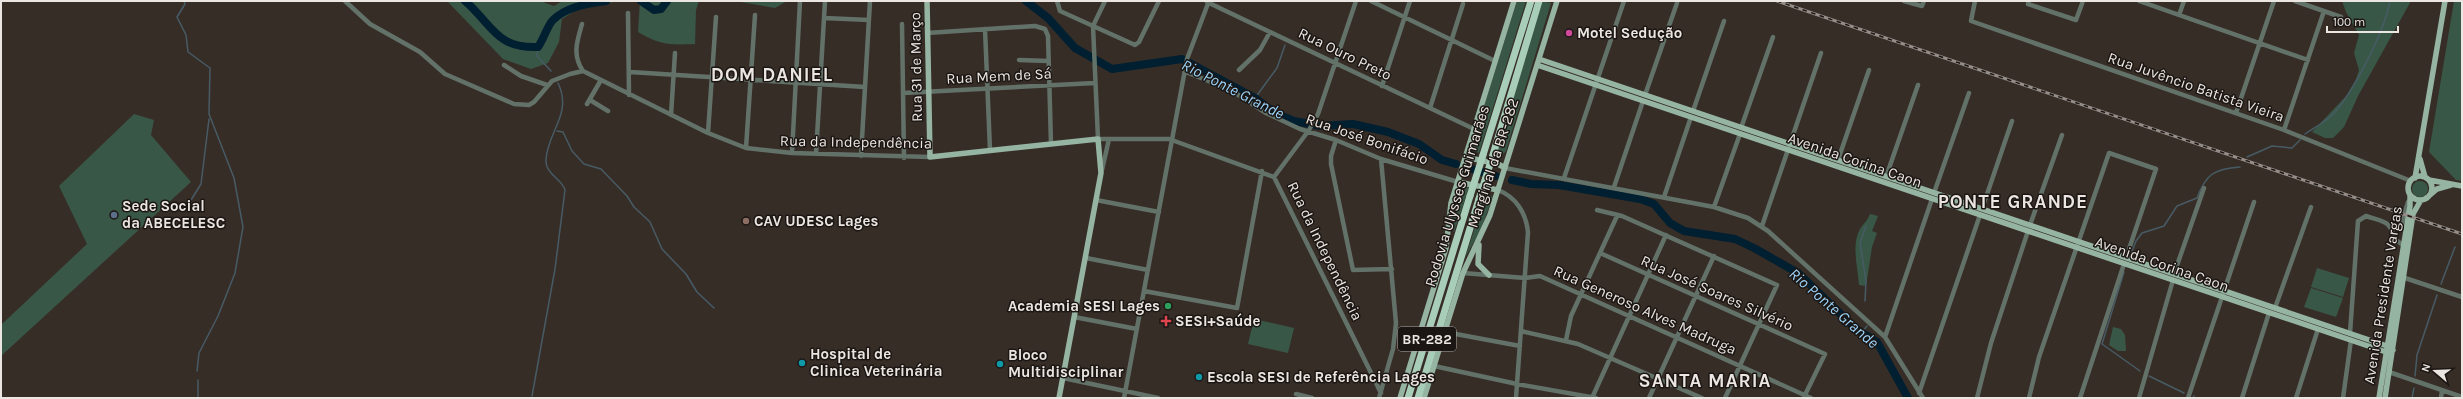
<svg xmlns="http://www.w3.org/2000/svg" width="2463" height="399" viewBox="0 0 2463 399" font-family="Karla,sans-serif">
<rect width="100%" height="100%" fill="#372d27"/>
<path fill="#395746" d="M447,1H540L554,6L562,1H622L583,6L562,19L559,42L548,63L531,69L503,59Z
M640,1H699L696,10L695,44C670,45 660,45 638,32Z
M735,1H787L775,8Z
M1517,1H1526L1479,153L1474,151L1472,144Z
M1542,1L1551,3L1506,151L1500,157L1494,158Z
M2342,1H2411L2358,96L2344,127L2333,138H2325L2312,132L2347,95L2356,79L2359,70L2354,53L2359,35L2346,12Z
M2454,1H2462V181L2456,180L2429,152Z
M134,114L154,120L151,135L191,182L1,356V325L87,244L59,186Z
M2412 189a8 8 0 1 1 16 0a8 8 0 1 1-16 0Z
M1462,187H1469L1454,232C1450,222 1453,193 1462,187Z
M1486,193L1493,197L1480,231L1465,258Z
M1870,214L1878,216L1872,231L1877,233L1872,247L1866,286L1859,285C1858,268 1851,245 1860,229C1864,223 1867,221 1870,214Z
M2317,268L2349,278L2343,297L2311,287Z
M2311,288L2343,298L2336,317L2304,307Z
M1254,319L1294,328L1288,353L1248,344Z
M2113,327L2121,329L2125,335L2126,351H2118L2109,345Z"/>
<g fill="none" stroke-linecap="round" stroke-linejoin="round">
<path stroke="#475b65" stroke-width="1.5" d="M184,1L185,4L177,17L186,35L188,52L210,68L209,114L234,178L243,227L235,273L218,316L199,353L197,371
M538,47L537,56L551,71
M1255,98L1277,68L1285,45
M557,131L563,132L572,151L584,164L601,169L627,196L634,207L650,222L662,249L686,274L697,292L714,308
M2305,134C2314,128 2323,123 2331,116C2352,96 2385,30 2390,1
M2247,157L2272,146L2292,148L2300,140
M186,208L201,184L209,119
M2131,254L2136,241L2142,233L2164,226L2177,206L2197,198C2206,174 2214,169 2240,167
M2124,272L2102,344L2140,371
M2441,284L2455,247
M1865,301L1866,281L1860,243L1866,226
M1862,332L1867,326
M2149,376L2184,393
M2415,376L2417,355L2437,295
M198,380V398
M532,396L555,269L565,190C562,179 545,174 546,160C547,132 573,114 558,83
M2193,398L2194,396
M2412,398L2414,388"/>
<path stroke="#001f30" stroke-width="8" d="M465,1C492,24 496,49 538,47C544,39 547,26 553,20C567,6 588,4 606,1
M641,1L654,10L661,9L667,1
M1026,1L1048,18L1075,48L1112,69L1182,59L1255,98L1275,113L1294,121L1320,126L1353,124L1388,132L1419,144L1442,160L1456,164
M1472,169L1496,176
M1512,180L1531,184L1559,185L1640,199L1654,204L1670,223L1684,231L1735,239L1754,248L1798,273L1856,329L1877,342L1908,398"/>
<path stroke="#637269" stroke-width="4.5" d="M345,1L370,24L420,52L445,74L514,104L529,105L534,102L552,81L570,74L583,71L708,133L746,148L792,153L930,157
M1057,1L1060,11L1135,45L1139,42L1159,1
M1105,1L1093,26L1098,139H1169L1274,177L1381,393
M1371,1L1495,61
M1904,1L1922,6L1924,1
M1975,1L1971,21L2284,130L2411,181
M2029,1L2028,4L2076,20L2083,1
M2139,1L2308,60
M2295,1L2341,17
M1207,2L1474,129
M628,13L629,95
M2179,15L2184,1
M824,18L869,20
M582,24C577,41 572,55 583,71
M902,24L904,158
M985,29L990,150
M927,33L1035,26L1045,29L1048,36L1051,144
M1019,60L1048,61
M504,65L521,76L547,85
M1239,70L1260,50L1270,32
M630,72L865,87
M1186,72L1231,90L1266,113L1300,129L1336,140L1381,159L1458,182
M1382,86L1410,1
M903,93L1095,83
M1645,95L1677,3
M590,100L608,111
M587,104L601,80
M1430,108L1463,4
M1693,111L1724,21
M2236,113L2274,1
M671,115L675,53
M1741,128L1773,37
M2284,130L2324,11
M708,133L716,17
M1336,140L1331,156V164L1353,270L1392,269
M746,148L755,15
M792,153L800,1
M816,154L825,1
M861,156L870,1
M1838,160L1869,70
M1505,168L1714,207L1748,218L1768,231L1885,337L1923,398
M1102,170L1109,139
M1274,177L1309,130L1318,114L1356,1
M1886,177L1918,85
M1564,178L1624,1
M1614,187L1643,101
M1498,190C1516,197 1526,213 1528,232L1516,398
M1934,193L1969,93
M1664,197L1691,117
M1096,200L1159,212
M1714,207L1740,134
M1982,209L2012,121
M1597,210L1622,216L1777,285L1725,398
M2030,225L2062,135
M1762,226L1821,53
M2394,229L2401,226L2408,202
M1600,253L1825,354L1804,397
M1086,258L1148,270
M1463,273L1525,278L1540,276L1811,398
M2174,274L2204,188
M2405,278L2462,297
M1144,291L1237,308L1262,171
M2275,308L2311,207
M1074,317L1137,329
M1521,331L1578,344L1702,398
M1445,332L1520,346
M2350,333L2358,221L2366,216C2384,222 2390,220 2395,239L2404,246
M1885,337L1932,199
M1566,340L1571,316L1617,216
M1434,366L1517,384L1596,398
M2389,372L2462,397
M1063,378L1158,398
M1919,393L1980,215
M1296,394L1312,398
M1124,398L1187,59L1209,1
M1379,398L1393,349L1396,323L1381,159
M1592,398L1666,235
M1649,398L1714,256
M1977,398L1991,343L2028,231
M2029,398L2039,357L2109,153L2156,169L2126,258
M2080,398L2124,264
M2139,398L2173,280
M2188,398L2254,202
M2242,398L2269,313
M2296,398L2318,329
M2343,398L2351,340
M2441,398L2442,390"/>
<path stroke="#95b4a2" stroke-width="5.5" d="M927,1L930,157L1098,139L1101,173L1059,398
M1539,59L2387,346
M1537,65L2386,352L2393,350
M1465,157L1498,164L1505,168
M2420,159L2425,177
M2408 188a12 12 0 1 1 24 0a12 12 0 1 1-24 0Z
M2415,178L2445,1
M2429,180L2462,186
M1458,182L1498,190
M2430,195L2437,189L2451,185
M1479,245L1478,264L1489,275
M1400,398L1446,248L1451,203L1514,1
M1424,398L1463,273L1490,215L1557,1
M2379,398L2410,206V195
M2385,398L2413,214L2421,200"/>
<path stroke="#a8ceb9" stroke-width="7" d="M1483,155L1531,1
M1492,158L1539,1
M1408,398L1470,196
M1418,398L1479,199"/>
<defs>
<path id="rail" d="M1777,1L2462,234"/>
</defs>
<use href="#rail" stroke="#958d88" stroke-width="3"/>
<use href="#rail" stroke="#1b1613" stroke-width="1.5" stroke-dasharray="4.5" stroke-linecap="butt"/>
<path stroke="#a8ceb9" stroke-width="7" d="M1470,196L1483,155
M1479,199L1492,158"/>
</g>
<circle fill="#d1479c" stroke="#1b1613" stroke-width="1.5" cx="1569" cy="33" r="4"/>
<circle fill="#5c6f8a" stroke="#1b1613" stroke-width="1.5" cx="114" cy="215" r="4"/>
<circle fill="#8d6e63" stroke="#1b1613" stroke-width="1.5" cx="746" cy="221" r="4"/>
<circle fill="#2e9e5b" stroke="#1b1613" stroke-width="1.5" cx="1168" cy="306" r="4"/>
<path fill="#e0444e" stroke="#1b1613" stroke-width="1.5" d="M1164 315h4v4h4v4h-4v4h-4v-4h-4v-4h4z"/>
<g fill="#0f9aa8" stroke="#1b1613" stroke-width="1.5">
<circle cx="802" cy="363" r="4"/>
<circle cx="1000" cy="364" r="4"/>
<circle cx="1199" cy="377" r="4"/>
</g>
<g text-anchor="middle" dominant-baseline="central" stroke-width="3" stroke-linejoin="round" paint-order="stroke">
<rect fill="#1b1613" stroke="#ada8a4" stroke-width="1" x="1398" y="327" width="58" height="24" rx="3"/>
<g font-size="14" font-weight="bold" fill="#ece6e2">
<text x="1427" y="339">BR-282</text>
</g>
<g font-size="15" font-weight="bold" fill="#ece6e2" stroke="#1b1613" text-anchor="start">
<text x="1577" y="33">Motel Sedução</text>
<text x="122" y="206">Sede Social<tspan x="122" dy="17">da ABECELESC</tspan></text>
<text x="754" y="221">CAV UDESC Lages</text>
<text x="1160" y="306" text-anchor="end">Academia SESI Lages</text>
<text x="1175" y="321">SESI+Saúde</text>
<text x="810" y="354">Hospital de<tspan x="810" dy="17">Clinica Veterinária</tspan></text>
<text x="1008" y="355">Bloco<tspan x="1008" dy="17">Multidisciplinar</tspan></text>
<text x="1207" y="377">Escola SESI de Referência Lages</text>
</g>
<g font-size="15" fill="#ece6e2" stroke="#1b1613">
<text transform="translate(1345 54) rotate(26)">Rua Ouro Preto</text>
<text transform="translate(916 67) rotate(-91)">Rua 31 de Março</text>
<text transform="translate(999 76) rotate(-3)">Rua Mem de Sá</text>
<text transform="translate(2196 87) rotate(19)">Rua Juvêncio Batista Vieira</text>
<text transform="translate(1367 139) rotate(19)">Rua José Bonifácio</text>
<text transform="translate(856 142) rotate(1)">Rua da Independência</text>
<text transform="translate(1855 160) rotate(19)">Avenida Corina Caon</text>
<text transform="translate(1493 163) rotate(-72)">Marginal da BR-282</text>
<text transform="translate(1457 196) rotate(-73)">Rodovia Ulysses Guimarães</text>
<text transform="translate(1325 251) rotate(64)">Rua da Independência</text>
<text transform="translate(2162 264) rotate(19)">Avenida Corina Caon</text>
<text transform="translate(1717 293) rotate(24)">Rua José Soares Silvério</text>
<text transform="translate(2383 295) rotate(-81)">Avenida Presidente Vargas</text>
<text transform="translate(1645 310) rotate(24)">Rua Generoso Alves Madruga</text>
</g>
<g font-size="16" font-style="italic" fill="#9ad3f9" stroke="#1b1613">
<text transform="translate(1233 89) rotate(27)">Rio Ponte Grande</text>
<text transform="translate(1834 308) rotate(41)">Rio Ponte Grande</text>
</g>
<g font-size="19" font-weight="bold" letter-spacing="1" fill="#ece6e2" stroke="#1b1613">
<text x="772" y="75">DOM DANIEL</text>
<text x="2013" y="202">PONTE GRANDE</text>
<text x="1705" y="381">SANTA MARIA</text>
</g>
</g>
<rect width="2463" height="399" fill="none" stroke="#ece6e2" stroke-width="4"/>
<g transform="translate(2435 371) rotate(289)" stroke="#1b1613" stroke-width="3" paint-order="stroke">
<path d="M0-3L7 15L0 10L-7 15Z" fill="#ece6e2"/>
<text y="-6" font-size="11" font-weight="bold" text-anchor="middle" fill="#ece6e2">N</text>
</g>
<path d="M2327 26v6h71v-6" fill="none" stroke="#ece6e2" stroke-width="2"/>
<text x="2333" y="26" font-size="12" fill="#ece6e2" stroke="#1b1613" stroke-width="3" paint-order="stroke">100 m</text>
</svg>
